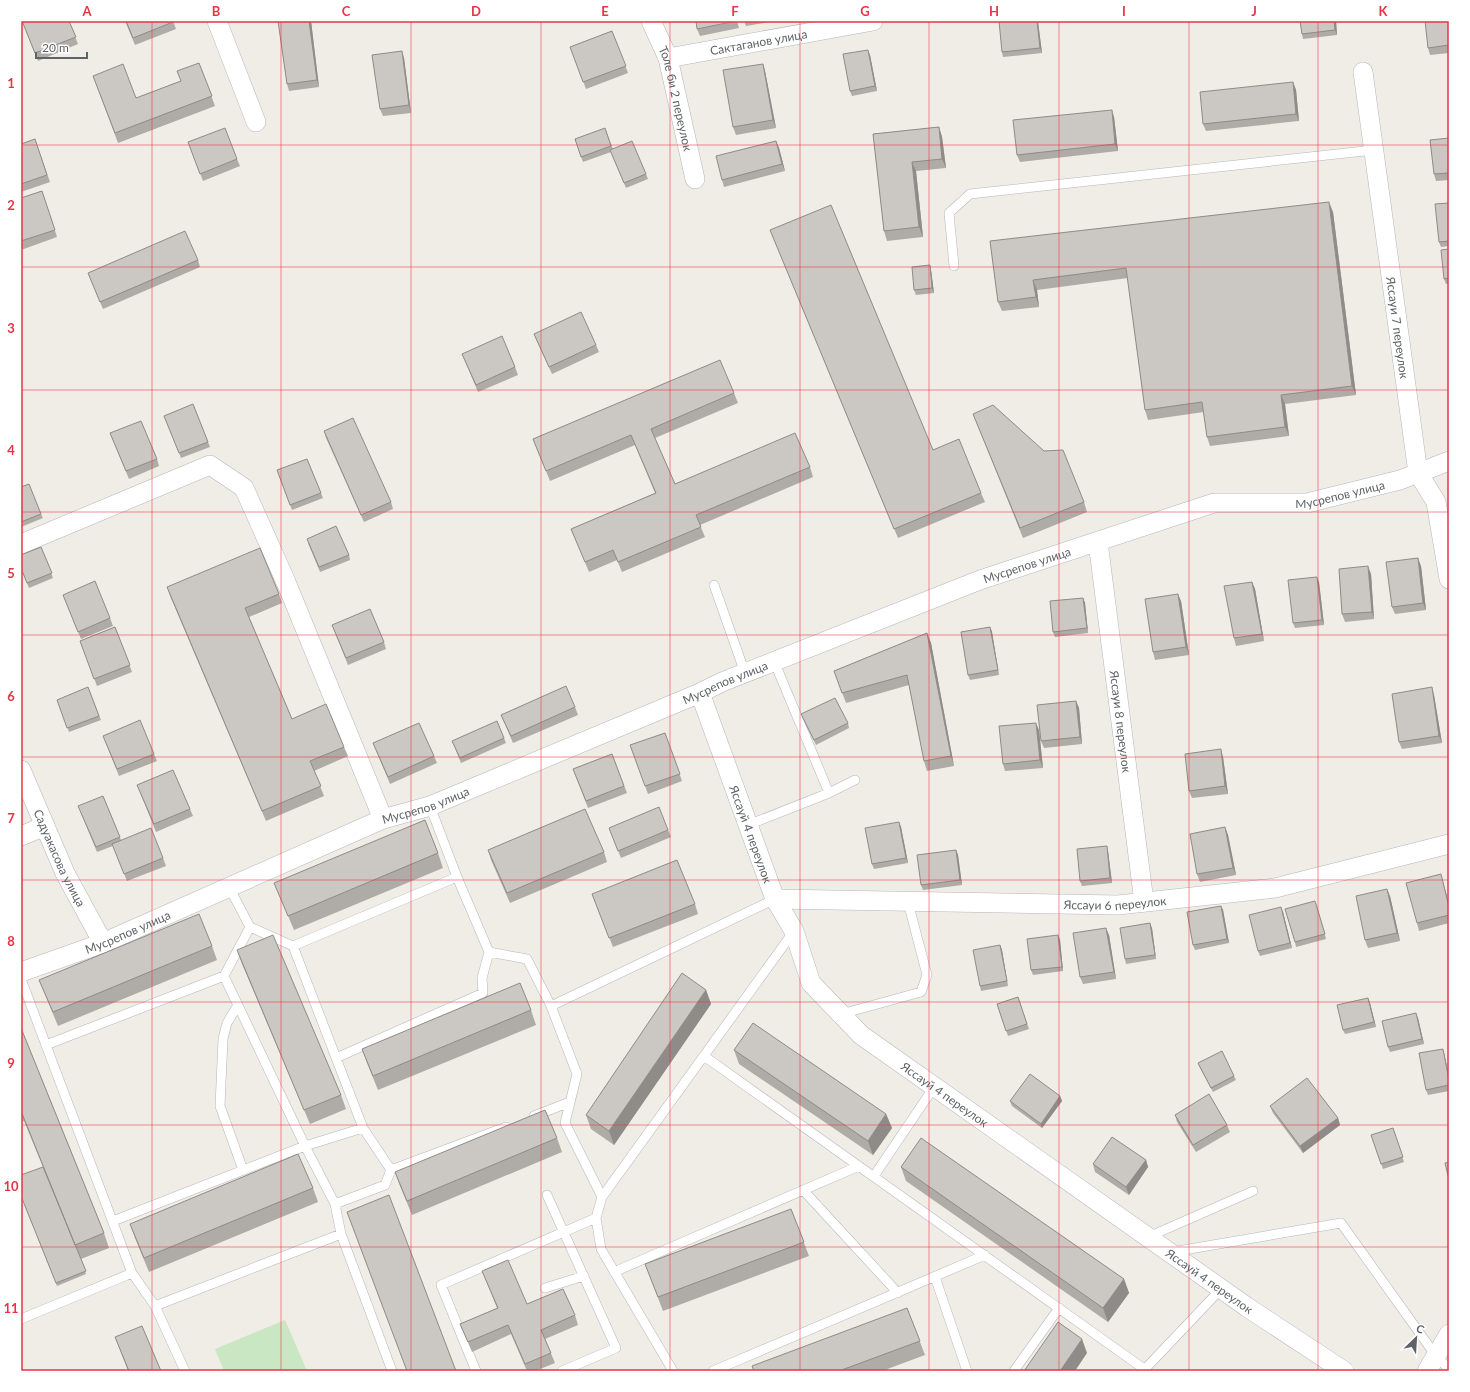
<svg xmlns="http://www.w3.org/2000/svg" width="1470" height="1392" viewBox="0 0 1470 1392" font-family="Lato,sans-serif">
<rect width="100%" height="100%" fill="#f0ece6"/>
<path fill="#c9e7c3" d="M285,1320L307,1371H224L215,1349Z"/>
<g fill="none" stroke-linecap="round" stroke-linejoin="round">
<defs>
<path id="service" d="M954,266L949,213L970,194L1374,150
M714,585L745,673
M774,661L829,793L855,780
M430,806L457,877L489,952L527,959L551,1006L577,1074L565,1123L602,1197
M748,825L829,793
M250,927L224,976L305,1146L335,1204L385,1185L391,1170
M293,946L457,877
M21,979L132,1273
M238,1005L227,1023L223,1039L220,1106L243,1170
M551,1006L775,899
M841,1014L921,992L927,975L908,902
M46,1045L224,976
M704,1056L1147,1371
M336,1058L483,993L482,978L489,952
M534,1116L570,1102
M363,1128L391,1170L506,1127
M874,1176L934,1087
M803,1190L898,1293
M547,1195L616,1348L562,1371
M335,1204L341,1234
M113,1221L305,1146L363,1128L293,946L250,927L229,887
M1148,1237L1253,1191
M1172,1252L1341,1223L1436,1356L1449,1369
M614,1272L859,1166
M935,1277L967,1371
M545,1288L584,1276
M21,1319L132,1273L155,1306
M1145,1369L1221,1289
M185,1371L155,1306L341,1234L392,1371
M476,1371L441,1285L596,1218
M673,1371L601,1249L596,1218L602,1197L794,931
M713,1371L985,1255
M1014,1371L1059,1308"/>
<g id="minor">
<path d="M217,21L256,122"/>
<path id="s1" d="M651,21L668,58L695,179"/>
<path id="s2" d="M668,58L873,21"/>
<path id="s3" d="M1363,72L1418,473L1436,502L1449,579"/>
<path id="s4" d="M1098,542L1144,902"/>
<path d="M21,544L210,465L244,488L286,582L383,819"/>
<path id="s5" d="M700,693L775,899L794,931L811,983L861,1035L1247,1307L1344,1371"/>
<path id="s6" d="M21,770L65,873L103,943"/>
<path d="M21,836L45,826"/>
<path id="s7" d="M775,899L1118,905L1275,888L1449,844"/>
<path id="s8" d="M21,972L103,943L383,819L430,806L700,693L722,682L980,580L1214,503H1307L1400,480L1449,461"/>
<path d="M1427,1371L1449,1334"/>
</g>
</defs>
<use href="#service" stroke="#b3b7bb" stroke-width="10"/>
<use href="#minor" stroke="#b3b7bb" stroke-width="20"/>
<use href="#service" stroke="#fff" stroke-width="9"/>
<use href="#minor" stroke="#fff" stroke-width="19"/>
</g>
<path fill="#afaba7" d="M22,21H69L78,44L38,61Z
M125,21H173L176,29L135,45Z
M278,21H311L319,87L289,91L287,84Z
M737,21L739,28L700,36L697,29Z
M744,21H776L746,26Z
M1003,21H1038L1042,53L1003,57L1002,52Z
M1300,21H1336L1337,35L1303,39L1302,34Z
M1449,21V53L1430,55L1428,48Z
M612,31L628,73L586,89L570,47Z
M870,55L877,91L852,96L850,91Z
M404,58L411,113L383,116L380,109Z
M199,63L215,106L118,143L93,76L136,98L181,81Z
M763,64L765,71L776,128L736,135L733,127Z
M1293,82L1296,90L1299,121L1206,131L1203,124Z
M1114,117L1118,151L1020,162L1017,155Z
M939,127L942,137L946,168L916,171L923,237L887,241L884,231L873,134Z
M605,128L613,149L646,174L648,179L626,188L611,152L583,162L575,139Z
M1449,138V180L1436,181L1434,174Z
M35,139L50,182L21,192V144Z
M776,141L779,148L785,171L724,187L722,180Z
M188,142L237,159L240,166L203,181Z
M42,191L57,237L21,250V198Z
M1449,203V246L1441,247L1439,242Z
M1333,212L1356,395L1285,404L1289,436L1210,446L1207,437L1204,412L1148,420L1145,410L1128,278L1037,290L1039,307L1002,311L998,302L990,241Z
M770,230L933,450L981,493L985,502L898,538Z
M1449,249V283L1446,284L1444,279Z
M198,260L200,267L103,309L88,273Z
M931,270L934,293L916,295L914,290Z
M534,334L596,345L599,352L552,374L537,341Z
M462,354L515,367L518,375L478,392Z
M734,393L738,403L655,438L675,484L810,467L813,477L700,525L705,537L622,572L617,560L589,572L571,529L655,493L635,445L550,481L533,439Z
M193,404L210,447L181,458L164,416Z
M973,414L1084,502L1087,512L1023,538Z
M324,431L391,502L393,509L364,522L326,438Z
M110,433L157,459L159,466L129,479Z
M307,459L323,498L292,510L277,470Z
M21,487L41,514L43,518L21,527Z
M308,543L349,555L350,560L320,572Z
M41,547L53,578L29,588L21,569Z
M1421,566L1426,610L1395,614L1392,607Z
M1371,574L1374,619L1345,622L1342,614Z
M1252,582L1255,589L1264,641L1236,646L1234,638Z
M1319,582L1324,625L1295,628L1293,623Z
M167,587L279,594L282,603L249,617L292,719L344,747L348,756L314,771L324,796L266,821L170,596Z
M63,595L110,618L113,626L81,639Z
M1083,598L1085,603L1088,633L1055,637L1053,632Z
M1181,601L1189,655L1155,660L1153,652Z
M332,625L384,642L386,649L348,665Z
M115,627L132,672L97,686L80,641Z
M990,627L992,632L999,675L970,680L968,675Z
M927,633L931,643L954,766L927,771L924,761L909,685L846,703L834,671Z
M88,687L101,720L69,732L57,700Z
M1434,695L1442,743L1402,749L1399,742Z
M1076,701L1079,708L1082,744L1044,748L1041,741Z
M575,707L578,715L513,743L501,715Z
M801,714L848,723L849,728L816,745Z
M1039,730L1043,768L1005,771L1003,764Z
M665,733L682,781L648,794L630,745Z
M103,736L154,754L157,761L119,776Z
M504,738L506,743L461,763L452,741Z
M373,743L434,756L437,763L390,784Z
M612,754L627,793L588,808L573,769Z
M1223,757L1228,794L1192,798L1189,791Z
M137,785L190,809L193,816L156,832Z
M103,796L121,840L163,858L166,866L127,881L113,846L97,852L80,811Z
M899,822L901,827L908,863L874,869L872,864Z
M1225,827L1228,835L1236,875L1200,882L1197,874Z
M609,828L668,830L671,837L621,858Z
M488,850L604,852L607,862L510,903L491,860Z
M956,850L958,855L962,885L923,890L921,885Z
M1108,851L1112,883L1082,886L1080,881Z
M438,853L443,868L294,930L280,897L274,883Z
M1443,882L1449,904V923L1419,931L1417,923Z
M592,894L695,904L698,914L613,947Z
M1390,896L1400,941L1368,948L1365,940Z
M1221,906L1223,910L1229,943L1195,950L1193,945Z
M1317,906L1326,939L1296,947L1295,942Z
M1283,912L1292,948L1260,956L1258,951Z
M1152,928L1156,959L1126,964L1125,959Z
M1058,935L1060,940L1063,971L1033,975L1031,970Z
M1109,935L1116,979L1083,984L1080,977Z
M1000,945L1002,950L1008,986L981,991L980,986Z
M212,946L217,960L58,1026L39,980Z
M237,950L341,1095L346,1109L310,1124L242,964Z
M706,990L711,1004L614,1145L591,1129L586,1115Z
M1018,997L1029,1029L1008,1036L997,1004Z
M1368,998L1370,1003L1376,1027L1345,1034L1343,1030Z
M531,1010L536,1025L378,1090L367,1063L362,1049Z
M1418,1018L1424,1044L1390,1052L1388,1047Z
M21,1028L104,1233L109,1248L81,1259L86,1274L57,1286L21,1196L76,1247L24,1121L21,1122Z
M734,1050L886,1114L892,1128L873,1155L739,1064Z
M1444,1053L1449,1076V1091L1428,1095L1426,1090Z
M1198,1063L1234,1076L1236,1080L1213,1092L1200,1068Z
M1060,1096L1062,1101L1042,1128L1012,1106L1010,1101Z
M1270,1106L1338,1118L1340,1125L1303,1153L1273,1113Z
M1175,1115L1227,1125L1230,1132L1196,1152L1177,1122Z
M1393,1128L1404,1162L1383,1169L1371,1135Z
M557,1138L562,1152L412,1215L400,1186L395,1172Z
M1146,1160L1148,1167L1129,1195L1095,1172L1093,1164Z
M901,1167L1124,1279L1129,1293L1108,1322L906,1181Z
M313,1188L318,1202L149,1272L135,1238L130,1224Z
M791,1209L809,1256L663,1311L645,1264Z
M482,1271L527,1304L575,1315L578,1325L545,1339L555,1363L535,1371H527L511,1334L472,1352L460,1324L497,1308Z
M907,1308L925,1355L882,1371H754Z
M115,1337L161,1371H128Z"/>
<path fill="#8e8b88" d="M309,21H311L319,87L317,80Z
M1037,21H1038V22L1042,53L1040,48Z
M1334,21H1336L1337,35L1335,30Z
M868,50L870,55L877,91L875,86Z
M402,51L404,58L411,113L409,105Z
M763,64L765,71L776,128L773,120Z
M1293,82L1296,90L1299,121L1296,114Z
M1112,110L1114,117L1118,151L1115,144Z
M939,127L942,137L946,168L942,159Z
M776,141L779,148L785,171L782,164Z
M912,162L916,171L923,237L919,227Z
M1329,202L1333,212L1356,395L1352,386Z
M930,265L931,270L934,293L932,288Z
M1033,280L1037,290L1039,307L1036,297Z
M1281,395L1285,404L1289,436L1285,427Z
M1418,558L1421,566L1426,610L1423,603Z
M1368,566L1371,574L1374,619L1372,612Z
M1317,577L1319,582L1324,625L1322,620Z
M1252,582L1255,589L1264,641L1262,634Z
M1178,594L1181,601L1189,655L1186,647Z
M1083,598L1085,603L1088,633L1087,628Z
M990,627L992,632L999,675L998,670Z
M927,633L931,643L954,766L951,756Z
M1432,687L1434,695L1442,743L1439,736Z
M1076,701L1079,708L1082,744L1080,737Z
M1036,723L1039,730L1043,768L1040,760Z
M1221,749L1223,757L1228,794L1225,786Z
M899,822L901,827L908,863L906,858Z
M1225,827L1228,835L1236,875L1233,868Z
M1107,846L1108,851L1112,883L1110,878Z
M956,850L958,855L962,885L960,880Z
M1441,874L1443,882L1449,904V907Z
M1387,889L1390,896L1400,941L1397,933Z
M1221,906L1223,910L1229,943L1227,939Z
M1281,907L1283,912L1292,948L1290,943Z
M1150,923L1152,928L1156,959L1155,955Z
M1106,928L1109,935L1116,979L1114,972Z
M1058,935L1060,940L1063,971L1062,967Z
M1000,945L1002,950L1008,986L1007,981Z
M706,990L711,1004L614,1145L609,1131Z
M1368,998L1370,1003L1376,1027L1374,1022Z
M1416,1013L1418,1018L1424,1044L1422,1039Z
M1443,1049L1444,1053L1449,1076V1080Z
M1060,1096L1062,1101L1042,1128L1041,1124Z
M886,1114L892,1128L873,1155L868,1141Z
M1338,1118L1340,1125L1303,1153L1300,1146Z
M1146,1160L1148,1167L1129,1195L1126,1187Z
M1124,1279L1129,1293L1108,1322L1103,1308Z
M1082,1339L1087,1353L1075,1371H1060Z"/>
<path fill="#cbc7c2" stroke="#8e8b88" d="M22,21H69L76,37L35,53Z
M126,21H173V22L133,38Z
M278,21H309L317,80L287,84Z
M696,21H736L697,29Z
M999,21H1037L1040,48L1002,52Z
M1300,21H1334L1335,30L1302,34Z
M1425,21H1449V45L1428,48Z
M612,31L626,66L583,82L570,47Z
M868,50L875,86L850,91L843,54Z
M402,51L409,105L380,109L372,55Z
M199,63L212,96L115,133L93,76L123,64L136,98L181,81L177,71Z
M763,64L773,120L733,127L723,70Z
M1293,82L1296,114L1203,124L1200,92Z
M1112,110L1115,144L1017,155L1013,120Z
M939,127L942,159L912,162L919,227L884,231L873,134Z
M225,128L237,159L200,174L188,142Z
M605,128L611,146L581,157L575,139Z
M1449,138V173L1434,174L1430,140Z
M35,139L47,175L21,184V144Z
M632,141L646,174L624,183L610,150Z
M776,141L782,164L722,180L716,156Z
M42,191L55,230L21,241V198Z
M1329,202L1352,386L1281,395L1285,427L1207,437L1202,402L1145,410L1126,268L1033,280L1036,297L998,302L990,241Z
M1449,203V241L1439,242L1435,204Z
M831,205L933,450L959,439L981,493L894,529L770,230Z
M185,231L198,260L100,302L88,273Z
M1449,249V278L1444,279L1441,250Z
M930,265L932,288L914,290L912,267Z
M581,312L596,345L549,367L534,334Z
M502,336L515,367L476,385L462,354Z
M720,360L734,393L651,429L675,484L795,433L810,467L696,515L701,527L618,562L613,550L585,562L571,529L656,493L631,435L546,471L533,439Z
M193,404L208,442L179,453L164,416Z
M993,405L1044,451L1063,450L1084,502L1020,528L973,414Z
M353,418L391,502L361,515L324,431Z
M141,421L157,459L126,471L110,433Z
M307,459L321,493L290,505L277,470Z
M29,484L41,514L21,522V487Z
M336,526L349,555L319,567L307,539Z
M41,547L52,573L27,583L21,568V555Z
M260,548L279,594L245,608L292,719L326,704L344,747L310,761L321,786L262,811L167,587Z
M1418,558L1423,603L1392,607L1386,562Z
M1368,566L1372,612L1342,614L1339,569Z
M1317,577L1322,620L1293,623L1288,580Z
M95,581L110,618L78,632L63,595Z
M1252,582L1262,634L1234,638L1224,586Z
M1178,594L1186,647L1153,652L1145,599Z
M1083,598L1087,628L1053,632L1050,601Z
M370,609L384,642L346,658L332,625Z
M115,627L130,665L94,679L80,641Z
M990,627L998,670L968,675L961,632Z
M927,633L951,756L924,761L907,675L842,693L834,671Z
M566,686L575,707L511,736L501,715Z
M88,687L99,716L67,728L57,700Z
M1432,687L1439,736L1399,742L1392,694Z
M835,698L848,723L814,740L801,714Z
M1076,701L1080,737L1041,741L1037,705Z
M140,720L154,754L117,769L103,736Z
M497,721L504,738L460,758L452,741Z
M419,723L434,756L388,777L373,743Z
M1036,723L1040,760L1003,764L999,726Z
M665,733L680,774L645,786L630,745Z
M1221,749L1225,786L1189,791L1185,754Z
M612,754L624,786L586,801L573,769Z
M173,770L190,809L154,824L137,785Z
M103,796L120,837L96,847L78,806Z
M659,807L668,830L618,851L609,828Z
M585,809L604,852L507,893L488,850Z
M425,820L438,853L288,916L274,883Z
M899,822L906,858L872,864L865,828Z
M1225,827L1233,868L1197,874L1190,834Z
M151,828L163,858L124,874L112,844Z
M1107,846L1110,878L1080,881L1077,849Z
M956,850L960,880L921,885L917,855Z
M677,860L695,904L609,938L592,894Z
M1441,874L1449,907V915L1417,923L1406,883Z
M1387,889L1397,933L1365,940L1356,896Z
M1315,901L1325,934L1295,942L1285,909Z
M1221,906L1227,939L1193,945L1187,912Z
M1281,907L1290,943L1258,951L1249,915Z
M199,914L212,946L53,1012L39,980Z
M1150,923L1155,955L1125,959L1120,928Z
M1106,928L1114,972L1080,977L1073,933Z
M273,935L341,1095L304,1110L237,950Z
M1058,935L1062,967L1031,970L1027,939Z
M1000,945L1007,981L980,986L973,950Z
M682,973L706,990L609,1131L586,1115Z
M520,983L531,1010L373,1076L362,1049Z
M1018,997L1027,1024L1006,1031L997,1004Z
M1368,998L1374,1022L1343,1030L1337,1005Z
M1416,1013L1422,1039L1388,1047L1382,1021Z
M753,1023L886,1114L868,1141L734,1050Z
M21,1028L104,1233L75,1245L21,1111Z
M1443,1049L1449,1080V1085L1426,1090L1419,1053Z
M1222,1051L1234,1076L1211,1088L1198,1063Z
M1030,1074L1060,1096L1041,1124L1010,1101Z
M1307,1078L1338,1118L1300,1146L1270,1106Z
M1209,1094L1227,1125L1193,1145L1175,1115Z
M545,1110L557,1138L407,1201L395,1172Z
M21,1112L23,1118L21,1119Z
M1393,1128L1403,1157L1381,1164L1371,1135Z
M1112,1137L1146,1160L1126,1187L1093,1164Z
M921,1138L1124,1279L1103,1308L901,1167Z
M298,1154L313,1188L144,1258L130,1224Z
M1449,1162V1180L1445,1163Z
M43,1167L86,1271L56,1283L21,1196V1175Z
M389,1195L456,1371H407L347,1212Z
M791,1209L804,1242L658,1297L645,1264Z
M508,1260L527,1304L563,1289L575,1315L541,1330L551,1353L525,1364L508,1325L468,1342L460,1324L498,1308L482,1271Z
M907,1308L920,1341L839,1371H754L752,1366Z
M1058,1322L1082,1339L1060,1371H1024Z
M142,1326L161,1371H129L115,1337Z"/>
<path fill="none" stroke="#e73544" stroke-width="1" stroke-opacity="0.55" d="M152,21V1371M281,21V1371M411,21V1371M541,21V1371M670,21V1371M800,21V1371M929,21V1371M1059,21V1371M1189,21V1371M1318,21V1371M21,145H1449M21,267H1449M21,390H1449M21,512H1449M21,635H1449M21,757H1449M21,880H1449M21,1002H1449M21,1125H1449M21,1247H1449"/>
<g text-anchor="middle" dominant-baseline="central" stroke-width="3" stroke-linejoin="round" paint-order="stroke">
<g font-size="12" fill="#5e6366" stroke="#fff">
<text stroke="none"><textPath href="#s2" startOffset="92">Сактаганов улица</textPath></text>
<text stroke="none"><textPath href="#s1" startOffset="82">Толе би 2 переулок</textPath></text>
<text stroke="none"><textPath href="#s3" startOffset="258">Яссауи 7 переулок</textPath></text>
<text stroke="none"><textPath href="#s8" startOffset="1410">Мусрепов улица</textPath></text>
<text stroke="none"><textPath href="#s8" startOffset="1086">Мусрепов улица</textPath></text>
<text stroke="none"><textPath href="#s8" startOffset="762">Мусрепов улица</textPath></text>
<text stroke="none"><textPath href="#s4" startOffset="181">Яссауи 8 переулок</textPath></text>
<text stroke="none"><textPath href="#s8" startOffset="438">Мусрепов улица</textPath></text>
<text stroke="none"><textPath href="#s5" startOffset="150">Яссауй 4 переулок</textPath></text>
<text stroke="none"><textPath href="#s6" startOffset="96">Садуакасова улица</textPath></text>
<text stroke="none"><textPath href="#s7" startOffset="340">Яссауи 6 переулок</textPath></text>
<text stroke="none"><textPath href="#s8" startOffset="114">Мусрепов улица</textPath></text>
<text stroke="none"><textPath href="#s5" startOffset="486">Яссауй 4 переулок</textPath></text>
<text stroke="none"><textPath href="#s5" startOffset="810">Яссауй 4 переулок</textPath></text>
</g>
</g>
<rect width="1470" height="1392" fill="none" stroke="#ffffff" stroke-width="44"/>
<g transform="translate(1416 1338) rotate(25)" stroke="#ffffff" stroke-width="3" paint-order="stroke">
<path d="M0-3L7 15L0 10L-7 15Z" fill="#5e6366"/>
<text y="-6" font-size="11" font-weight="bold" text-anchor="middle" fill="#5e6366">С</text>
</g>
<path d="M36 52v6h51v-6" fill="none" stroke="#5e6366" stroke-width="2"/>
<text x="42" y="52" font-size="12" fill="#5e6366" stroke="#ffffff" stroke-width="3" paint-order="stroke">20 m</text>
<rect x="22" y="22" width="1426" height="1348" fill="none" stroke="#e73544" stroke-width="1.5"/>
<g font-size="13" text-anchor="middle" font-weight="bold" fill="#e73544">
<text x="87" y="16">A</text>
<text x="216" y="16">B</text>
<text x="346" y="16">C</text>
<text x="476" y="16">D</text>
<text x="605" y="16">E</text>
<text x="735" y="16">F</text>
<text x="865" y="16">G</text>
<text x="994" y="16">H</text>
<text x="1124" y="16">I</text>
<text x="1254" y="16">J</text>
<text x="1383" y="16">K</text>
<text x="11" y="88">1</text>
<text x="11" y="210">2</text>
<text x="11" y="333">3</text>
<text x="11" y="455">4</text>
<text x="11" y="578">5</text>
<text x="11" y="701">6</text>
<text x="11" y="823">7</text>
<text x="11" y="946">8</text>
<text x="11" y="1068">9</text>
<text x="11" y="1191">10</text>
<text x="11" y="1313">11</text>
</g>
</svg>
